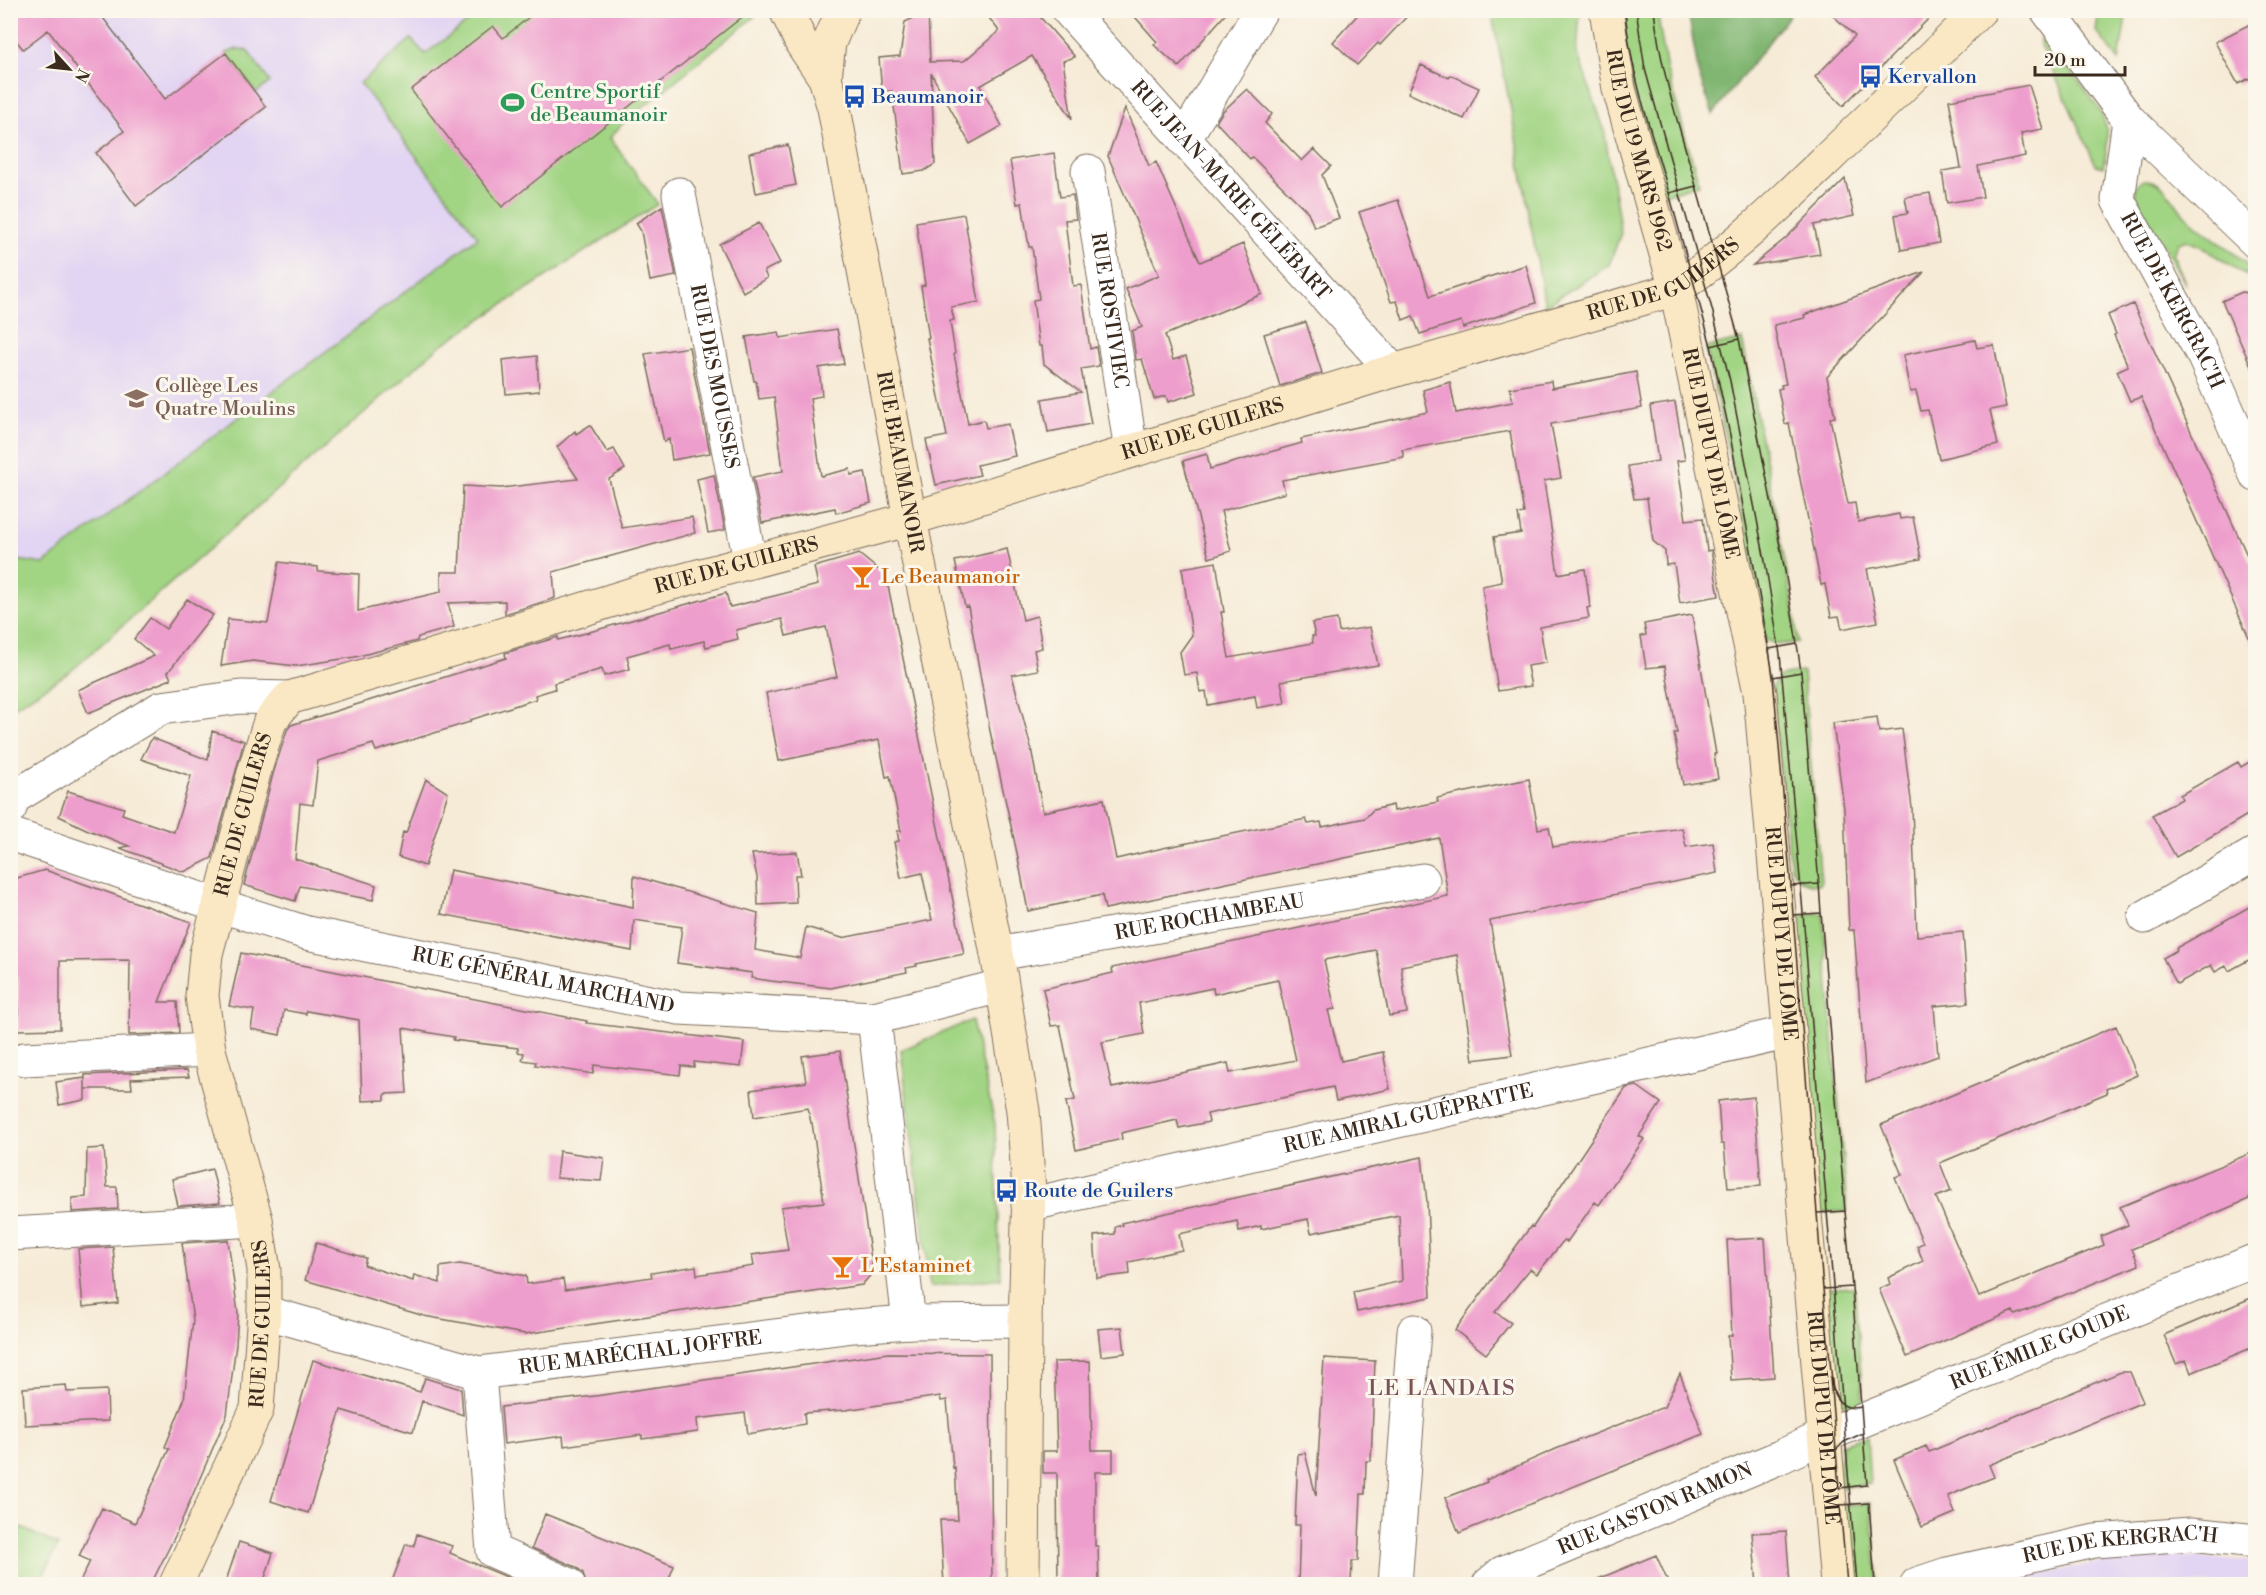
<svg xmlns="http://www.w3.org/2000/svg" width="2266" height="1595" viewBox="0 0 2266 1595" font-family="'Libre Bodoni',serif">
<rect width="100%" height="100%" fill="#fbf7ec"/>
<filter id="ink" filterUnits="userSpaceOnUse"><feTurbulence type="fractalNoise" baseFrequency=".0167" numOctaves="2"/><feDisplacementMap in="SourceGraphic" scale="12" xChannelSelector="R" yChannelSelector="G"/><feConvolveMatrix kernelMatrix="1 2 1 2 8 2 1 2 1" color-interpolation-filters="sRGB"/></filter>
<filter id="wash" filterUnits="userSpaceOnUse"><feTurbulence type="fractalNoise" baseFrequency=".008" numOctaves="4" result="noise"/><feDisplacementMap in="SourceGraphic" scale="24" xChannelSelector="R" yChannelSelector="G"/><feGaussianBlur stdDeviation="1.35" result="paint"/><feColorMatrix in="noise" values="0 0 0 0 0 0 0 0 0 0 0 0 0 0 0 0 0 1.4 0 .05"/><feComposite in="paint" operator="in"/></filter>
<g filter="url(#wash)">
<rect width="100%" height="100%" fill="#f6ebd7"/>
<path fill="#e2d4f3" d="M10,11H483L424,55L412,40L360,83L478,237L43,565L11,559Z
M2144,1554L2255,1561V1584H1985Z"/>
<path fill="#a1d483" stroke="#6e7f50" stroke-width="1.5" d="M483,11H757L759,13L622,124L610,138L658,204L441,345L70,672L11,709V559L43,564L478,237L360,83L411,39L425,54Z
M1491,11H1580L1577,52L1604,129L1621,233L1609,265L1545,306L1511,110Z
M1614,11H1657L1667,71L1699,184L1657,197Z
M2099,11H2127L2119,61L2096,31Z
M2040,37C2060,61 2098,97 2106,126C2110,138 2106,155 2103,167L2096,165L2041,45Z
M237,49L247,50L270,82L256,93L226,53Z
M2144,180C2165,179 2173,203 2185,215C2207,235 2233,251 2255,270V281L2202,247L2186,240L2179,243L2173,254L2186,285L2137,199C2135,190 2135,184 2144,180Z
M1742,339L1793,604L1798,642C1785,644 1775,647 1764,638L1747,539L1706,348Z
M1801,672L1803,673L1821,883L1819,884C1804,885 1799,880 1791,868L1771,690L1780,676Z
M1823,913L1847,1211L1817,1213L1792,928L1801,915Z
M972,1020L995,1124L1000,1278L930,1287L901,1050Z
M1854,1287L1863,1402L1850,1408L1838,1401L1823,1289Z
M1867,1436L1870,1484L1839,1488L1841,1444Z
M1871,1503L1878,1582L1876,1584H1845L1836,1506Z
M11,1523L58,1545L39,1584H11Z"/>
<path fill="#80b671" stroke="#5e7048" stroke-width="1.5" d="M1688,11H1793L1713,114L1699,76Z"/>
<g id="blocks">
<path fill="#ee9ecc" fill-rule="evenodd" d="M10,10H97L165,99L226,53L266,107L136,206L96,153L124,131L48,30L23,49L10,33Z
M538,10H751L502,207L411,90L493,26L503,38Z
M983,10H1034L1075,57L1063,61L1072,119L1032,56L980,86L1002,126L970,144L931,73L935,164L924,171L903,174L892,91L882,92L879,58L900,56L905,22L928,11L930,62L964,61L999,31Z
M1129,10H1229L1179,67L1154,45L1157,42Z
M1362,10H1413L1380,45L1378,43L1357,65L1333,42Z
M1827,10H1937L1843,106L1815,77L1855,36Z
M2256,21V75L2238,84L2215,42Z
M1421,65L1449,78L1450,75L1479,88L1464,119L1408,93Z
M2029,85L2043,129L2021,133L2025,156L1978,166L1983,197L1947,203L1942,171L1961,168L1949,100Z
M1247,89L1272,114L1265,123L1302,161L1314,149L1331,166L1322,175L1339,218L1314,227L1308,212L1252,157L1250,159L1216,122L1223,111Z
M1125,108L1149,166L1156,162L1200,262L1243,244L1262,294L1165,335L1173,360L1186,356L1197,393L1168,402L1166,396L1154,399L1142,359L1136,360L1132,331L1142,327L1126,289L1159,275L1108,156Z
M788,145L796,185L756,193L749,153Z
M1054,153L1060,197L1073,195L1076,219L1065,220L1073,286L1081,285L1090,349L1096,347L1099,366L1081,369L1091,424L1048,432L1042,399L1081,392L1044,364L1042,346H1039L1033,300L1039,299L1032,247H1029L1022,203L1017,204L1010,160Z
M1845,179L1854,216L1814,225L1820,254L1753,265L1786,238Z
M1930,193L1939,243L1901,250L1895,215L1908,213L1905,197Z
M1398,200L1430,296L1526,265L1536,303L1463,328L1461,321L1420,334L1413,316L1403,320L1397,301L1391,302L1359,212Z
M662,206L676,276L650,281L641,231L636,223Z
M964,214L979,302L951,307L954,320L950,321L955,354H954L968,424L984,420L986,428L1008,424L1015,456L977,465L980,475L936,485L926,440L947,436L927,338H929L921,286L925,285L916,222Z
M759,223L780,263L764,271L767,278L743,292L719,244Z
M1924,272L1827,377L1835,417L1830,418L1848,504L1855,503L1858,522L1899,514L1900,519L1913,517L1921,559L1867,569L1878,622L1842,629L1839,616L1831,617L1825,584L1821,585L1789,423L1785,424L1778,389L1782,388L1781,385L1786,384L1774,325L1805,318L1804,315Z
M2242,292L2256,295V377L2222,301Z
M2133,304L2256,575V653L2141,397L2130,401L2117,371L2128,366L2114,335L2116,334L2108,315Z
M1306,322L1322,373L1280,386L1264,334Z
M837,329L844,364L819,368L822,396L810,398L821,476L850,469L851,475L865,472L871,503L836,513L835,508L762,523L753,477L783,471L774,397L759,399L756,381H754L746,337L779,332L780,338Z
M1975,340L1977,348L1994,345L2006,407L1990,410L1998,445L1939,459L1928,410L1921,411L1916,391L1910,392L1903,355Z
M689,347L710,453L672,460L669,439L664,442L645,354Z
M537,356L539,391L506,394L503,360Z
M1636,372L1642,408L1551,424L1561,478L1544,481L1558,574L1585,569L1590,607L1587,608L1589,618L1540,627L1546,663L1527,666L1531,686L1498,691L1482,586L1502,582L1494,537L1521,533L1518,514L1524,513L1510,431L1402,450L1404,457L1282,480L1285,493L1221,511L1231,551L1209,558L1183,461L1207,454L1210,469L1302,443L1301,439L1428,412L1423,390L1450,382L1456,413L1513,402L1510,388L1551,381L1552,388Z
M1675,402L1685,460L1677,461L1686,520L1703,518L1707,551L1711,550L1719,596L1680,603L1674,564L1666,565L1665,551L1653,541L1647,498L1634,499L1628,466L1658,461L1650,406Z
M590,425L607,452L614,449L625,469L609,479L622,528L692,517L695,533L553,572L555,598L505,614V601L448,603L454,627L418,637L417,641L355,657L296,666L253,661L221,666L228,619L268,623L279,562L318,567V571L359,574L358,611L441,592V572H459L463,486L501,488L578,479L557,447L575,431L576,434Z
M714,475L725,530L708,533L697,479Z
M1007,549L1023,620L1037,616L1042,648L1034,650L1038,670L1012,675L1031,748L1043,812L1104,799L1116,859L1163,848L1306,819L1308,824L1321,822L1322,827L1365,818L1373,810L1393,805L1394,811L1438,802L1437,798L1529,779L1538,829L1549,827L1553,847L1682,828L1686,847L1713,843L1717,873L1490,921L1512,1055L1473,1060L1457,955L1401,966L1407,1013L1389,1016L1376,950L1324,960L1335,1009L1328,1010L1341,1061L1383,1052L1390,1089L1336,1101L1333,1087L1207,1114L1209,1122L1179,1128L1177,1120L1121,1133L1122,1139L1076,1150L1066,1102L1075,1100L1060,1025L1051,1026L1043,989L1113,973L1112,968L1448,896L1439,838L1105,909L1102,895L1028,911L1017,853L990,731L968,606L965,607L955,561ZM1278,980L1296,1060L1230,1073L1228,1063L1112,1088L1102,1042L1144,1034L1139,1003L1213,988L1214,994Z
M859,554L886,576L964,954L916,964L917,966L906,968L907,972L831,988L771,981L751,978L752,973L677,963L682,927L634,920L632,951L441,914L450,870L633,907L634,876L758,913L755,950L800,958L806,927L842,938L932,920L922,873L901,878L894,842L899,841L897,831H901L890,776L886,777L879,740L779,761L766,693L837,677L826,627L786,636L782,619L736,630L738,639L706,647L704,641L671,649L670,644L627,656L630,669L604,676L602,669L554,683L555,689L535,695L536,699L470,720V722L376,751L373,744L318,761L313,805L300,803L295,859L376,885L373,900L300,886L295,901L244,885L273,774L287,730L291,725L506,658L505,653L558,637V640L586,633L726,593L730,607L818,585L814,567Z
M1216,562L1224,612H1221L1229,658L1313,643L1312,636H1315L1312,623L1337,619L1339,632L1370,627L1378,665L1281,681L1285,703L1257,708L1255,696L1208,705L1206,691L1200,692L1197,673L1184,675L1180,652L1192,635L1182,568Z
M187,599L213,615L168,672L171,679L88,713L78,690L154,656L134,639L150,618L166,629Z
M1692,615L1716,754H1714L1718,779L1683,785L1674,733H1677L1665,666L1646,668L1641,636L1646,635L1644,624Z
M1877,717L1879,732L1902,729L1912,808L1917,936L1963,932L1968,1003L1934,1006L1938,1056L1866,1083L1854,930H1849L1844,809L1833,723Z
M212,731L244,741L212,858L184,872L120,848L129,846L86,829L59,816L68,791L124,808L122,814L174,832L191,776L141,759L152,738L208,760Z
M2256,758V810L2176,857L2152,815L2182,799L2180,795L2238,762L2241,767Z
M426,779L448,793L425,866L398,857L403,832L406,833Z
M797,852L801,875H795L796,903L758,905L757,877L752,854Z
M45,870L191,922L159,1002H177L179,1033L129,1035L130,960L60,961V1029L18,1030V978L10,979V880Z
M2256,903V956L2229,971L2226,966L2215,972L2211,965L2177,984L2163,958L2177,950L2176,948Z
M241,953L587,1021L586,1023L744,1042L741,1067L694,1062V1067L681,1066L680,1075L594,1065L593,1074L535,1065L536,1062L522,1060L524,1053L518,1052V1048L453,1040L454,1037L403,1028L407,1093L385,1094V1100L362,1101L359,1020L306,1011V1014L284,1010L280,1035L251,1029L254,1010L229,1006Z
M2116,1026L2137,1075L2106,1089L2107,1093L1940,1163L1951,1191L1936,1197L1979,1297L2104,1245L2101,1236L2128,1225L2120,1207L2256,1151V1196L2132,1249L2139,1265L2015,1315L2013,1311L1907,1357L1879,1289L1890,1284L1888,1278L1923,1261L1917,1246L1923,1243L1895,1177L1902,1175L1881,1125Z
M840,1051L873,1272L862,1285L525,1334L424,1316L305,1280L316,1243L366,1258L364,1265L413,1281L414,1275L440,1283V1267L460,1264L526,1276L527,1284L563,1279L565,1290L652,1277L651,1273L696,1266L697,1275L754,1266L752,1255L788,1250L781,1207L824,1202L812,1123H811L808,1108L754,1117L751,1090L806,1082L802,1056Z
M187,1070L189,1077L131,1079L132,1089H85V1079V1100L59,1105L56,1082L85,1078V1075Z
M1637,1086L1661,1103L1639,1136L1644,1139L1599,1205L1595,1202L1567,1242L1564,1240L1537,1274L1530,1269L1495,1312L1511,1323L1486,1354L1455,1330L1531,1226L1533,1227L1626,1088Z
M1754,1097L1761,1186L1728,1188L1724,1144H1721L1718,1101Z
M104,1148L107,1187H117L118,1209L72,1212V1198L86,1197L87,1149Z
M559,1151L604,1158L601,1181L556,1178Z
M1422,1157L1427,1202L1431,1297L1357,1312L1353,1292L1402,1281L1399,1215L1311,1233L1308,1219L1261,1229V1226L1239,1231L1237,1221L1179,1234L1182,1250L1129,1262L1130,1274L1097,1278L1094,1236L1115,1234V1227L1122,1225L1121,1223Z
M212,1169L220,1203L178,1206L172,1179Z
M1765,1238L1774,1377L1731,1380L1728,1336H1732L1727,1240Z
M228,1240L238,1313L236,1344L227,1415L176,1534L151,1584H79L90,1561L79,1556L102,1508L135,1523L169,1449L165,1447L184,1400L193,1320L182,1243Z
M113,1247L118,1303L83,1307L78,1249Z
M2256,1296V1346L2191,1373L2186,1360L2176,1364L2164,1335Z
M1122,1327L1125,1353L1101,1356L1098,1329Z
M888,1353L990,1354L992,1584H944L940,1520H958L955,1467L953,1468L947,1400L941,1401L940,1396L845,1410L804,1413L805,1424L748,1434L745,1413L697,1419L698,1432L642,1439V1435L564,1446L563,1436L504,1444L501,1407L595,1396Z
M1324,1358L1375,1361L1371,1461H1366L1365,1494H1361L1358,1561H1352L1351,1584H1298L1300,1525H1295L1298,1454L1305,1453L1316,1496Z
M313,1360L420,1392L425,1378L461,1389L463,1415L422,1401L413,1432L341,1410L308,1513L271,1501Z
M1090,1361L1092,1450H1113V1472H1095V1546H1098L1099,1584H1058L1057,1473H1043V1451H1057L1054,1362Z
M2121,1372H2130L2143,1402L1989,1465L1994,1477L1948,1496L1955,1513L1922,1527L1894,1460L1926,1446L1929,1452Z
M1680,1374L1703,1434L1459,1533L1445,1498L1487,1482L1486,1480L1556,1449L1664,1407Z
M66,1385L67,1392L107,1390L108,1421L25,1425L23,1388Z
M545,1514L674,1566L667,1584H586L583,1573L576,1567L532,1548Z
M1786,1531L1790,1584H1757L1752,1533Z
M417,1534L452,1546L450,1553L523,1584H391L406,1544L414,1546Z
M239,1542L273,1553L263,1584H225Z
M1656,1555L1669,1584H1586Z"/>
</g>
</g>
<g filter="url(#ink)">
<use href="#blocks" fill-opacity="0" stroke="#7c6e5f" stroke-width="1.5"/>
<g fill="none" stroke-linecap="round" stroke-linejoin="round">
<defs>
<g id="street">
<path id="s1" d="M1068,10L1393,371"/>
<path d="M2047,10L2129,120L2256,242"/>
<path id="s2" d="M2129,120L2118,200L2204,357L2256,475"/>
<path d="M1184,140L1261,10"/>
<path id="s3" d="M1088,171L1131,451"/>
<path id="s4" d="M679,194L750,561"/>
<path d="M10,808L13,798L161,708L241,697L289,698"/>
<path id="s5" d="M10,834L218,905L307,933L679,1008L874,1018L1001,986"/>
<path d="M2145,917L2256,853"/>
<path id="s6" d="M997,954L1423,880"/>
<path d="M874,1018L909,1322"/>
<path d="M24,1059L209,1050"/>
<path id="s7" d="M1028,1205L1790,1032"/>
<path d="M10,1234L256,1220"/>
<path id="s8" d="M264,1312L479,1373L854,1326L909,1322L1025,1321"/>
<path d="M479,1373L493,1551L568,1584"/>
<path d="M1395,1584L1414,1331"/>
<path id="s9" d="M1489,1584L1502,1573L1780,1457L1824,1436L2256,1260"/>
<path id="s10" d="M1917,1584L1947,1574L2095,1541L2191,1534L2256,1541"/>
</g>
<g id="secondary">
<path id="s11" d="M786,10L802,44L825,78L834,108L910,519L997,954L1023,1111L1029,1190L1025,1321L1023,1584"/>
<path id="s12" d="M1606,10L1619,89L1676,289L1760,693L1837,1584"/>
<path d="M825,78L829,43L843,10"/>
<path id="s13" d="M176,1584L257,1409L264,1312V1270L256,1220L209,1050L202,996L206,954L255,769L270,721L289,698L465,646L639,592L910,519L1393,371L1676,289C1730,252 1775,209 1822,164C1875,113 1928,62 1980,10"/>
</g>
</defs>
<use href="#street" stroke="#7c6e5f" stroke-width="35"/>
<use href="#secondary" stroke="#7c6e5f" stroke-width="35"/>
<use href="#street" stroke="#fff" stroke-width="33"/>
<use href="#secondary" stroke="#fae7c3" stroke-width="33"/>
<path stroke="#3b2a1e" stroke-width="1.5" d="M1625,10C1630,73 1652,133 1669,193L1696,186C1680,128 1660,70 1654,10
M1636,10L1645,69L1712,309L1730,381L1765,561L1780,654L1802,901L1857,1584
M1696,186L1739,339L1711,346L1669,193Z
M1739,339L1785,571L1797,644L1769,649L1730,435L1711,346Z
M1797,644L1801,672L1773,677L1769,649Z
M1801,672L1819,884L1791,886L1773,677Z
M1819,884L1821,913L1793,915L1791,886Z
M1821,913L1845,1211L1817,1213L1793,915Z
M1845,1211L1852,1287L1823,1289L1817,1213Z
M1852,1287L1861,1407C1847,1410 1838,1404 1833,1391L1823,1289Z
M1830,1377C1834,1395 1839,1412 1861,1407L1863,1433L1844,1442L1836,1450Z
M1863,1433L1867,1485L1839,1488L1836,1450L1844,1442Z
M1847,1584L1840,1505L1869,1503L1875,1584"/>
</g>
</g>
<defs>
<symbol id="bus-bare" viewBox="-9 -9 18 18"><path d="M-5-6H5V4H4V6H2V4H-2V6H-4V4H-5ZM-3.5-4V0h7V-4ZM-3.5 1.2v1.5H-2V1.2ZM2 1.2v1.5H3.5V1.2Z" fill="#1a4fb4" stroke="#fbf7ec" stroke-width="2.5" paint-order="stroke"/></symbol>
<symbol id="stadium-bare" viewBox="-9 -9 18 18"><path d="M0-5a6.5 5 0 1 0 0 10a6.5 5 0 1 0 0-10ZM-3.5-1.8h7v3.6h-7Z" fill="#2e9e5b" stroke="#fbf7ec" stroke-width="2.5" paint-order="stroke"/></symbol>
<symbol id="school-bare" viewBox="-9 -9 18 18"><path d="M0-5L7-2L0 1L-7-2ZM-4 1L0 2.5L4 1V4Q0 6-4 4Z" fill="#8d6e63" stroke="#fbf7ec" stroke-width="2.5" paint-order="stroke"/></symbol>
<symbol id="bar-bare" viewBox="-9 -9 18 18"><path d="M-6-5H6L.8 .8V4.5H3.5V6h-7V4.5H-.8V.8Z" fill="#e8710a" stroke="#fbf7ec" stroke-width="2.5" paint-order="stroke"/></symbol>
</defs>
<g fill-rule="evenodd">
<use href="#bus-bare" x="1854" y="60" width="33" height="33"/>
<use href="#bus-bare" x="838" y="80" width="33" height="33"/>
<use href="#stadium-bare" x="496" y="86" width="33" height="33"/>
<use href="#school-bare" x="120" y="382" width="33" height="33"/>
<use href="#bar-bare" x="846" y="560" width="33" height="33"/>
<use href="#bus-bare" x="990" y="1174" width="33" height="33"/>
<use href="#bar-bare" x="826" y="1250" width="33" height="33"/>
</g>
<g text-anchor="middle" dominant-baseline="central" stroke-width="6" stroke-linejoin="round" paint-order="stroke">
<g font-size="20" fill="#164399" stroke="#fbf7ec" text-anchor="start">
<text x="1888" y="77">Kervallon</text>
<text x="872" y="97">Beaumanoir</text>
<text x="1024" y="1191">Route de Guilers</text>
</g>
<g font-size="20" fill="#27864d" stroke="#fbf7ec" text-anchor="start">
<text x="530" y="92">Centre Sportif<tspan x="530" dy="23">de Beaumanoir</tspan></text>
</g>
<g font-size="20" fill="#3b2a1e" stroke="#fbf7ec">
<text stroke="none"><textPath href="#s12" startOffset="144">RUE DU 19 MARS 1962</textPath></text>
<text stroke="none"><textPath href="#s1" startOffset="243">RUE JEAN-MARIE GÉLÉBART</textPath></text>
<text stroke="none"><textPath href="#s13" startOffset="2366">RUE DE GUILERS</textPath></text>
<text stroke="none"><textPath href="#s2" startOffset="195">RUE DE KERGRAC'H</textPath></text>
<text stroke="none"><textPath href="#s3" startOffset="141">RUE ROSTIVIEC</textPath></text>
<text stroke="none"><textPath href="#s4" startOffset="186">RUE DES MOUSSES</textPath></text>
<text stroke="none"><textPath href="#s13" startOffset="1880">RUE DE GUILERS</textPath></text>
<text stroke="none"><textPath href="#s12" startOffset="456">RUE DUPUY DE LÔME</textPath></text>
<text stroke="none"><textPath href="#s11" startOffset="470">RUE BEAUMANOIR</textPath></text>
<text stroke="none"><textPath href="#s13" startOffset="1394">RUE DE GUILERS</textPath></text>
<text stroke="none"><textPath href="#s13" startOffset="800">RUE DE GUILERS</textPath></text>
<text stroke="none"><textPath href="#s6" startOffset="216">RUE ROCHAMBEAU</textPath></text>
<text stroke="none"><textPath href="#s12" startOffset="942">RUE DUPUY DE LÔME</textPath></text>
<text stroke="none"><textPath href="#s5" startOffset="554">RUE GÉNÉRAL MARCHAND</textPath></text>
<text stroke="none"><textPath href="#s7" startOffset="390">RUE AMIRAL GUÉPRATTE</textPath></text>
<text stroke="none"><textPath href="#s13" startOffset="278">RUE DE GUILERS</textPath></text>
<text stroke="none"><textPath href="#s9" startOffset="600">RUE ÉMILE GOUDE</textPath></text>
<text stroke="none"><textPath href="#s8" startOffset="386">RUE MARÉCHAL JOFFRE</textPath></text>
<text stroke="none"><textPath href="#s12" startOffset="1428">RUE DUPUY DE LÔME</textPath></text>
<text stroke="none"><textPath href="#s9" startOffset="183">RUE GASTON RAMON</textPath></text>
<text stroke="none"><textPath href="#s10" startOffset="208">RUE DE KERGRAC'H</textPath></text>
</g>
<g font-size="20" fill="#785e54" stroke="#fbf7ec" text-anchor="start">
<text x="155" y="386">Collège Les<tspan x="155" dy="23">Quatre Moulins</tspan></text>
</g>
<g font-size="20" fill="#c56008" stroke="#fbf7ec" text-anchor="start">
<text x="881" y="577">Le Beaumanoir</text>
<text x="861" y="1266">L'Estaminet</text>
</g>
<g font-size="22" letter-spacing="1.5" fill="#7a535b" stroke="#fbf7ec">
<text x="1442" y="1388">LE LANDAIS</text>
</g>
</g>
<rect width="2266" height="1595" fill="none" stroke="#fbf7ec" stroke-width="36"/>
<g transform="translate(69 69) rotate(117)" stroke="#fbf7ec" stroke-width="4.5" paint-order="stroke">
<path d="M0-4.5L10 22L0 15L-10 22Z" fill="#3b2a1e"/>
<text y="-9" font-size="16" font-weight="bold" text-anchor="middle" fill="#3b2a1e">N</text>
</g>
<path d="M2035 66v9h90v-9" fill="none" stroke="#3b2a1e" stroke-width="3"/>
<text x="2044" y="66" font-size="18" fill="#3b2a1e" stroke="#fbf7ec" stroke-width="4.5" paint-order="stroke">20 m</text>
</svg>
